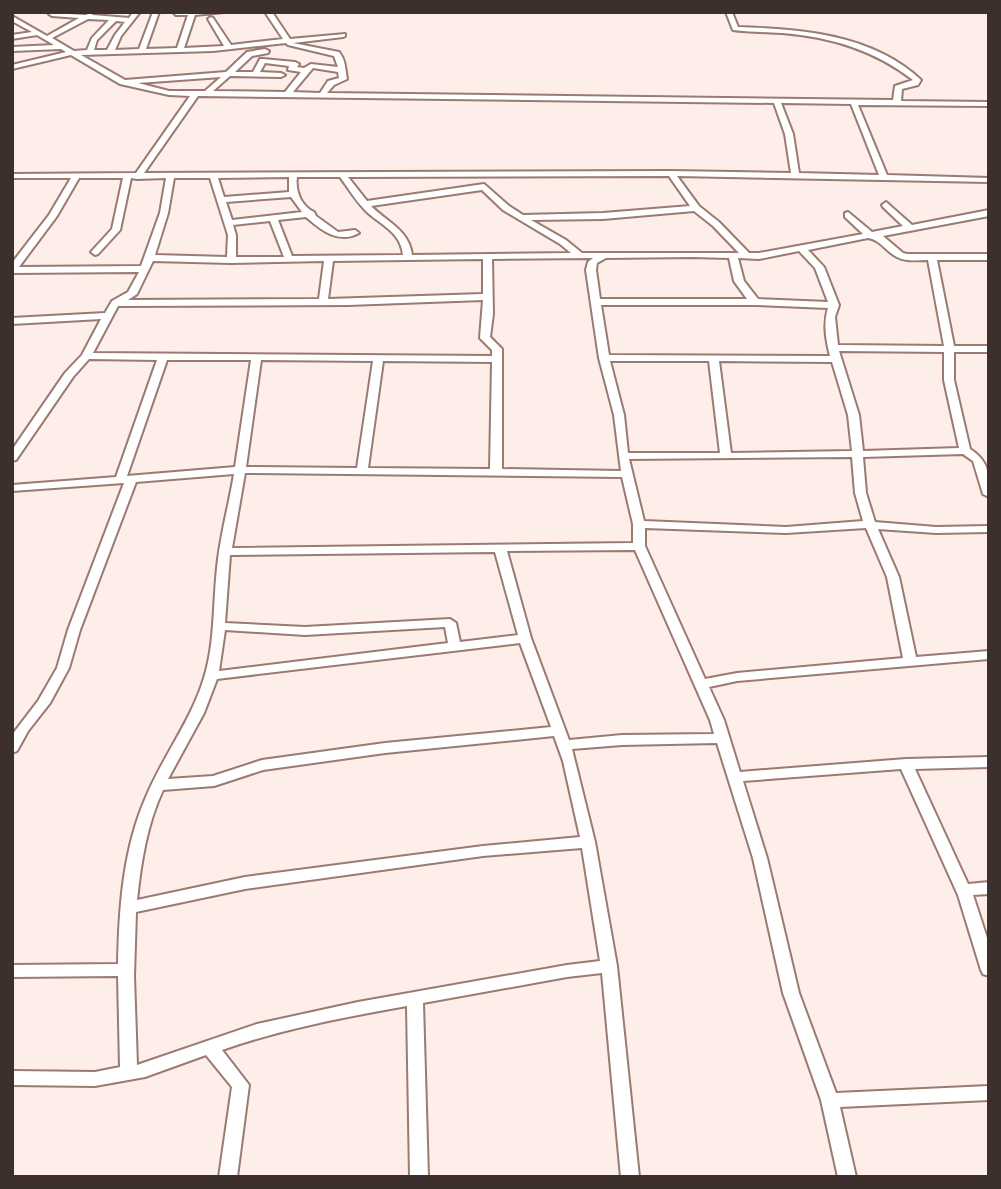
<svg xmlns="http://www.w3.org/2000/svg" width="1001" height="1189" viewBox="0 0 1001 1189" font-family="'DejaVu Sans',sans-serif">
<rect width="100%" height="100%" fill="#fdeeea"/>
<g fill="none" stroke-linecap="round" stroke-linejoin="round">
<defs>
<path id="minor" d="M133,12H140L121,36L115,50L139,49L153,12H159L146,49L177,48L188,15H176L173,12H224L195,15L184,48L224,46L208,19L211,17L213,18L231,45L283,39L265,12H272L290,39L345,34V36L343,37L293,43L339,52C346,61 345,69 347,79L334,85L327,93L893,100L895,86L913,80C874,50 831,37 782,33C765,32 749,32 733,30L726,12H732L738,27C801,29 872,34 921,80L918,85L902,89L901,101L989,102V106L858,105L887,175L989,178V182L677,176L699,206L719,222L749,253H759L863,234L845,217V213L848,212L872,232L903,226L883,207L882,205L886,202L912,225L989,210V216L883,236L903,253L907,254H989V260H937L954,346H989V352H954V380L970,449C990,462 989,475 989,497L983,494L973,461L963,454L863,457L866,493L875,522L936,527L989,526V532L936,533L878,529L899,577L916,657L989,651V659L737,681L709,687L724,720L740,772L906,759L989,757V767L915,769L968,884L989,882V894L973,895L989,944V976L983,974L981,970L958,895L901,769L743,781L767,858L799,993L836,1093L989,1086V1100L840,1107L856,1177H838L821,1100L783,993L753,858L717,743L622,745L572,749L595,842L617,966L639,1177H621L602,973L567,977L423,1003L428,1177H410L407,1006C345,1017 282,1029 222,1050L249,1085L237,1177H219L232,1087L206,1055L145,1077L95,1086L12,1085V1071L95,1072L120,1067L118,976L12,977V965L118,964C119,908 123,849 146,797C163,756 191,721 204,678C215,643 213,605 217,568C220,536 229,505 234,474L136,482L80,630L69,668L50,703L28,731L17,751L12,753V735L38,701L57,668L68,630L124,483L12,491V485L116,477L157,360L89,359L73,377L16,460L12,461V450L65,373L82,355L101,319L12,324V318L105,313L112,301L128,292L139,272L12,273V263L49,215L71,178H12V174L136,173L190,96L169,95L120,84L71,55L12,69V65L66,52L61,49L12,51V47L54,45L37,35L12,39V35L32,32L12,21V16L47,36L79,18L52,16L49,14L50,13L86,15L90,13L93,15L129,18ZM88,19L109,20L92,38L87,50L74,51L52,38ZM116,21L125,22L115,35L107,50H94L97,40ZM286,43L288,45L334,56L338,67L311,64L304,68L297,67L299,64L295,62L263,59H260L253,72H235L252,56L268,53L269,51L265,49L247,52L226,72L125,80L81,55L213,51ZM265,63L289,66L288,70L301,72L285,92L213,91L230,76L281,77L285,75L281,73L260,72ZM313,68L338,72L339,78L328,81L320,93L293,92ZM221,77L205,91H169L138,83ZM198,96L774,103L785,134L791,173L671,171L144,173ZM781,103L851,104L879,175L799,173L793,134ZM669,176L690,206L603,213L523,215L509,206L484,184L367,201L348,177ZM289,177V192L224,197L218,178ZM297,177H340C349,189 357,203 368,213C383,226 401,233 403,255L292,256L278,220L306,217C322,231 339,244 359,233L355,230L338,232L316,216L314,212C301,206 295,191 297,177ZM79,178H123L112,229L91,252L95,255L98,254L120,230L131,178L137,179L166,178L160,213L141,266L19,267L57,216ZM174,178H210L228,235L227,257L155,255L168,213ZM482,190L503,210L560,244L571,253L412,255C409,230 387,222 371,206ZM291,197L302,212L232,220L226,202ZM694,211L713,226L739,253H582L566,240L531,220L603,219ZM270,221L284,257H236V235L233,225ZM868,238C881,240 885,251 897,257C906,262 918,260 928,260L944,346L838,345L835,317L839,305L824,267L808,250ZM799,251L815,268L828,302L758,299L744,281L738,258L759,259ZM692,257L729,258L734,281L747,299H600L596,270L597,263L606,258ZM593,258L588,262L586,270L599,358L614,415L621,471L502,469V349L490,337L493,314L492,259ZM483,259V294L328,299L333,261ZM153,261L231,263L324,261L319,299L128,300L137,294ZM483,300L480,338L492,350V356L93,353L118,306L348,305ZM601,305H755L828,308C823,324 826,340 830,356L609,355ZM839,351L944,352V380L959,448L863,451L859,415ZM167,360H251L235,467L127,476ZM261,360L373,361L357,468L246,467ZM383,361L492,362L490,469L368,468ZM610,361H709L720,453H628L624,415ZM719,361L832,362L848,415L852,451L731,453ZM852,457L855,493L863,521L786,527L644,521L629,459ZM245,473L622,477L633,524V543L232,548ZM645,528L786,533L866,528L887,577L903,658L737,673L705,679L645,546ZM635,550L710,720L714,734L622,735L569,740L531,638L507,551ZM495,552L518,635L460,642L456,623L450,619L305,627L225,623L230,555ZM445,627L448,643L219,671L225,630L305,635ZM520,643L551,727L385,743L262,760L213,776L168,779L204,713L217,679ZM554,736L563,761L580,837L483,846L245,877L137,900C141,862 147,824 163,790L214,786L263,770L385,753ZM582,848L600,961L567,965L358,1002L257,1024L137,1065L134,976L136,912L245,889L483,856Z"/>
</defs>
<use href="#minor" stroke="#9a7a71" stroke-width="4"/>
<use href="#minor" fill="#fff" fill-rule="evenodd"/>
</g>
<rect width="1001" height="1189" fill="none" stroke="#3d2f2b" stroke-width="28"/>
</svg>
